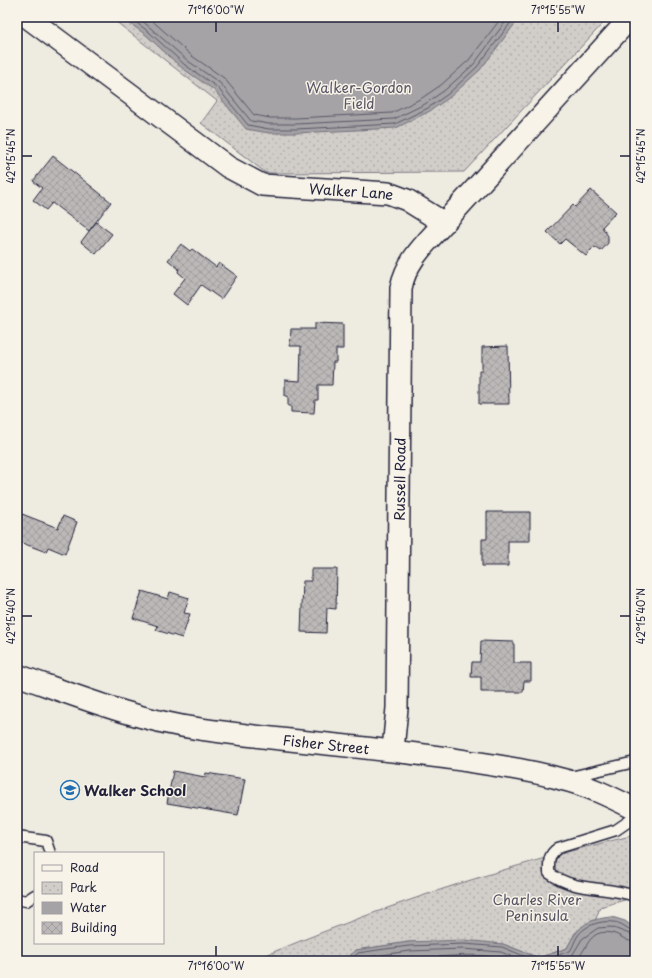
<svg xmlns="http://www.w3.org/2000/svg" width="652" height="978" viewBox="0 0 652 978" font-family="'Playpen Sans',sans-serif">
<defs>
<pattern id="park-dots" width="8" height="8" patternUnits="userSpaceOnUse"><rect width="8" height="8" fill="#d1cdc9"/><path d="M2 2h.1M6 6h.1" fill="none" stroke="#b3b0ae" stroke-width="1.8" stroke-linecap="round"/></pattern>
<pattern id="building-cross-hatch" width="8" height="8" patternUnits="userSpaceOnUse"><rect width="8" height="8" fill="#bbb8b7"/><path d="M0 0l8 8M0 8l8-8" fill="none" stroke="#a09e9e"/></pattern>
</defs>
<rect width="100%" height="100%" fill="#eeebe1"/>
<filter id="ink" filterUnits="userSpaceOnUse"><feTurbulence type="fractalNoise" baseFrequency=".025" numOctaves="2"/><feDisplacementMap in="SourceGraphic" scale="8" xChannelSelector="R" yChannelSelector="G"/><feConvolveMatrix kernelMatrix="1 2 1 2 8 2 1 2 1" color-interpolation-filters="sRGB"/></filter>
<g filter="url(#ink)">
<path fill="url(#park-dots)" stroke="#7a7882" d="M110,17H608V18L464,172L266,173L201,123L217,101Z
M635,835V897L600,907L596,919L586,924L575,933L567,948L539,958L503,944L409,942L356,950L344,961H252C376,908 503,866 635,835Z"/>
<path fill="#a6a3a6" stroke="#716f7b" d="M121,17H520L480,70L450,97L430,111L396,128L296,133H269L246,129L214,90L182,68L146,35Z
M612,917L625,921L635,928V961H344L356,950L409,942L464,940L503,944L539,958L567,948C578,926 587,919 612,917Z"/>
<g fill="none" stroke-linecap="round" stroke-linejoin="round">
<path stroke="#575666" stroke-width="1" d="M129,17L149,32L185,65L217,87L248,125L269,129H296L395,124L428,108L448,94L477,67L515,17
M138,17L188,61L220,83L251,121L269,124H296L394,119L425,104L445,90L474,64L509,17
M148,17L192,56L224,78L254,115L270,118H296L392,113L422,98L441,85L469,60L502,17
M350,961L358,953L378,950L409,946L464,944L502,947L536,961
M357,961L361,958L409,951L463,949L501,952L522,961
M378,961C397,958 416,958 435,957C458,956 484,952 506,961
M542,961L570,951C573,947 574,942 577,937C585,924 604,919 618,923C625,925 629,931 635,931
M560,961L573,954L582,939L598,928L611,927L635,936
M575,961C588,951 587,928 612,933C621,935 626,942 635,942"/>
</g>
<path fill="url(#building-cross-hatch)" stroke="#22223b" d="M53,156L111,202L89,231L52,203L46,210L33,200L42,188L33,181Z
M591,190L616,212L602,227L608,236V243L601,251L595,247L586,256L565,239L560,244L547,232L573,205L575,207Z
M96,222L112,234L96,254L81,242Z
M181,244L190,251L192,249L216,267L219,263L237,276L221,299L201,285L187,305L173,294L185,278L178,272L179,269L168,260Z
M315,323L343,324V349H336V362H333L332,385H318V400H315L314,413L291,412V406H288V396H285V380L300,381L301,346H290L291,329H315Z
M508,346L509,404H479V371H482V347Z
M487,512H530V541H508V566H482V539H487Z
M22,514L58,528L63,516L77,522L65,554L48,547L46,552L17,541V526Z
M311,569H337L336,609L327,608L326,633L301,632L303,581H311Z
M142,591L168,599L170,592L189,598L184,613L190,614L182,638L156,630L158,626L133,618Z
M481,641L514,642V663H531V681H524L523,692H481V677H471L472,662H480Z
M173,771L205,777L206,773L245,779L238,815L167,803Z"/>
<g fill="none" stroke-linecap="round" stroke-linejoin="round">
<defs>
<path id="lane" d="M570,777L635,762
M635,817L616,830L558,848C548,855 549,861 549,873C577,893 604,885 635,896
M17,837L46,841L50,853
M17,899L26,901L35,895"/>
<g id="street">
<path id="s1" d="M27,17L228,167L262,185L388,193L407,200L444,223L631,17"/>
<path id="s2" d="M17,675C77,696 136,720 200,729C289,742 379,747 467,761C499,766 530,770 561,779C587,785 611,797 635,809"/>
<path id="s3" d="M393,750L397,708L401,288C406,261 426,243 444,223"/>
</g>
</defs>
<use href="#lane" stroke="#22223b" stroke-width="13"/>
<use href="#street" stroke="#22223b" stroke-width="24"/>
<use href="#lane" stroke="#f7f3e8" stroke-width="10"/>
<use href="#street" stroke="#f7f3e8" stroke-width="21"/>
</g>
</g>
<path fill="none" stroke="#22223b" stroke-width="1.5" d="M216,22V32M558,22V32M22,156H32M620,156H630M22,616H32M620,616H630M216,946V956M558,946V956"/>
<defs>
<symbol id="school-ring" viewBox="-11 -11 22 22"><circle r="9.5" fill="#f7f3e8" stroke="#1f6fb2" stroke-width="1.5"/><path d="M0-5L7-2L0 1L-7-2ZM-4 1L0 2.5L4 1V4Q0 6-4 4Z" fill="#1f6fb2"/></symbol>
</defs>
<g fill-rule="evenodd">
<use href="#school-ring" x="59" y="779" width="22" height="22"/>
</g>
<g text-anchor="middle" dominant-baseline="central" stroke-width="3" stroke-linejoin="round" paint-order="stroke">
<g font-size="14" fill="#575566" stroke="#f7f3e8">
<text x="359" y="87">Walker-Gordon<tspan x="359" dy="16">Field</tspan></text>
<text x="537" y="899">Charles River<tspan x="537" dy="16">Peninsula</tspan></text>
</g>
<g font-size="14" fill="#22223b" stroke="#f7f3e8">
<text stroke="none"><textPath href="#s1" startOffset="379">Walker Lane</textPath></text>
<text stroke="none"><textPath href="#s3" startOffset="271">Russell Road</textPath></text>
<text stroke="none"><textPath href="#s2" startOffset="318">Fisher Street</textPath></text>
</g>
<g font-size="14" font-weight="bold" fill="#22223b" stroke="#f7f3e8" text-anchor="start">
<text x="84" y="790">Walker School</text>
</g>
</g>
<rect width="652" height="978" fill="none" stroke="#f7f3e8" stroke-width="44"/>
<rect x="34" y="852" width="130" height="92" fill="#f7f3e8" stroke="#a29fa3"/>
<rect x="42" y="865" width="20" height="6" fill="#f7f3e8" stroke="#a29fa3"/>
<text x="70" y="872" font-size="12" fill="#22223b">Road</text>
<rect x="42" y="882" width="20" height="12" fill="url(#park-dots)" stroke="#a29fa3"/>
<text x="70" y="892" font-size="12" fill="#22223b">Park</text>
<rect x="42" y="902" width="20" height="12" fill="#a6a3a6" stroke="#a29fa3"/>
<text x="70" y="912" font-size="12" fill="#22223b">Water</text>
<rect x="42" y="922" width="20" height="12" fill="url(#building-cross-hatch)" stroke="#a29fa3"/>
<text x="70" y="932" font-size="12" fill="#22223b">Building</text>
<rect x="22" y="22" width="608" height="934" fill="none" stroke="#22223b" stroke-width="1.5"/>
<g font-size="10" text-anchor="middle" fill="#22223b">
<text x="216" y="14">71°16'00"W</text>
<text x="558" y="14">71°15'55"W</text>
<text transform="translate(11 156) rotate(-90)" y="4">42°15'45"N</text>
<text transform="translate(641 156) rotate(-90)" y="4">42°15'45"N</text>
<text transform="translate(11 616) rotate(-90)" y="4">42°15'40"N</text>
<text transform="translate(641 616) rotate(-90)" y="4">42°15'40"N</text>
<text x="216" y="970">71°16'00"W</text>
<text x="558" y="970">71°15'55"W</text>
</g>
</svg>
